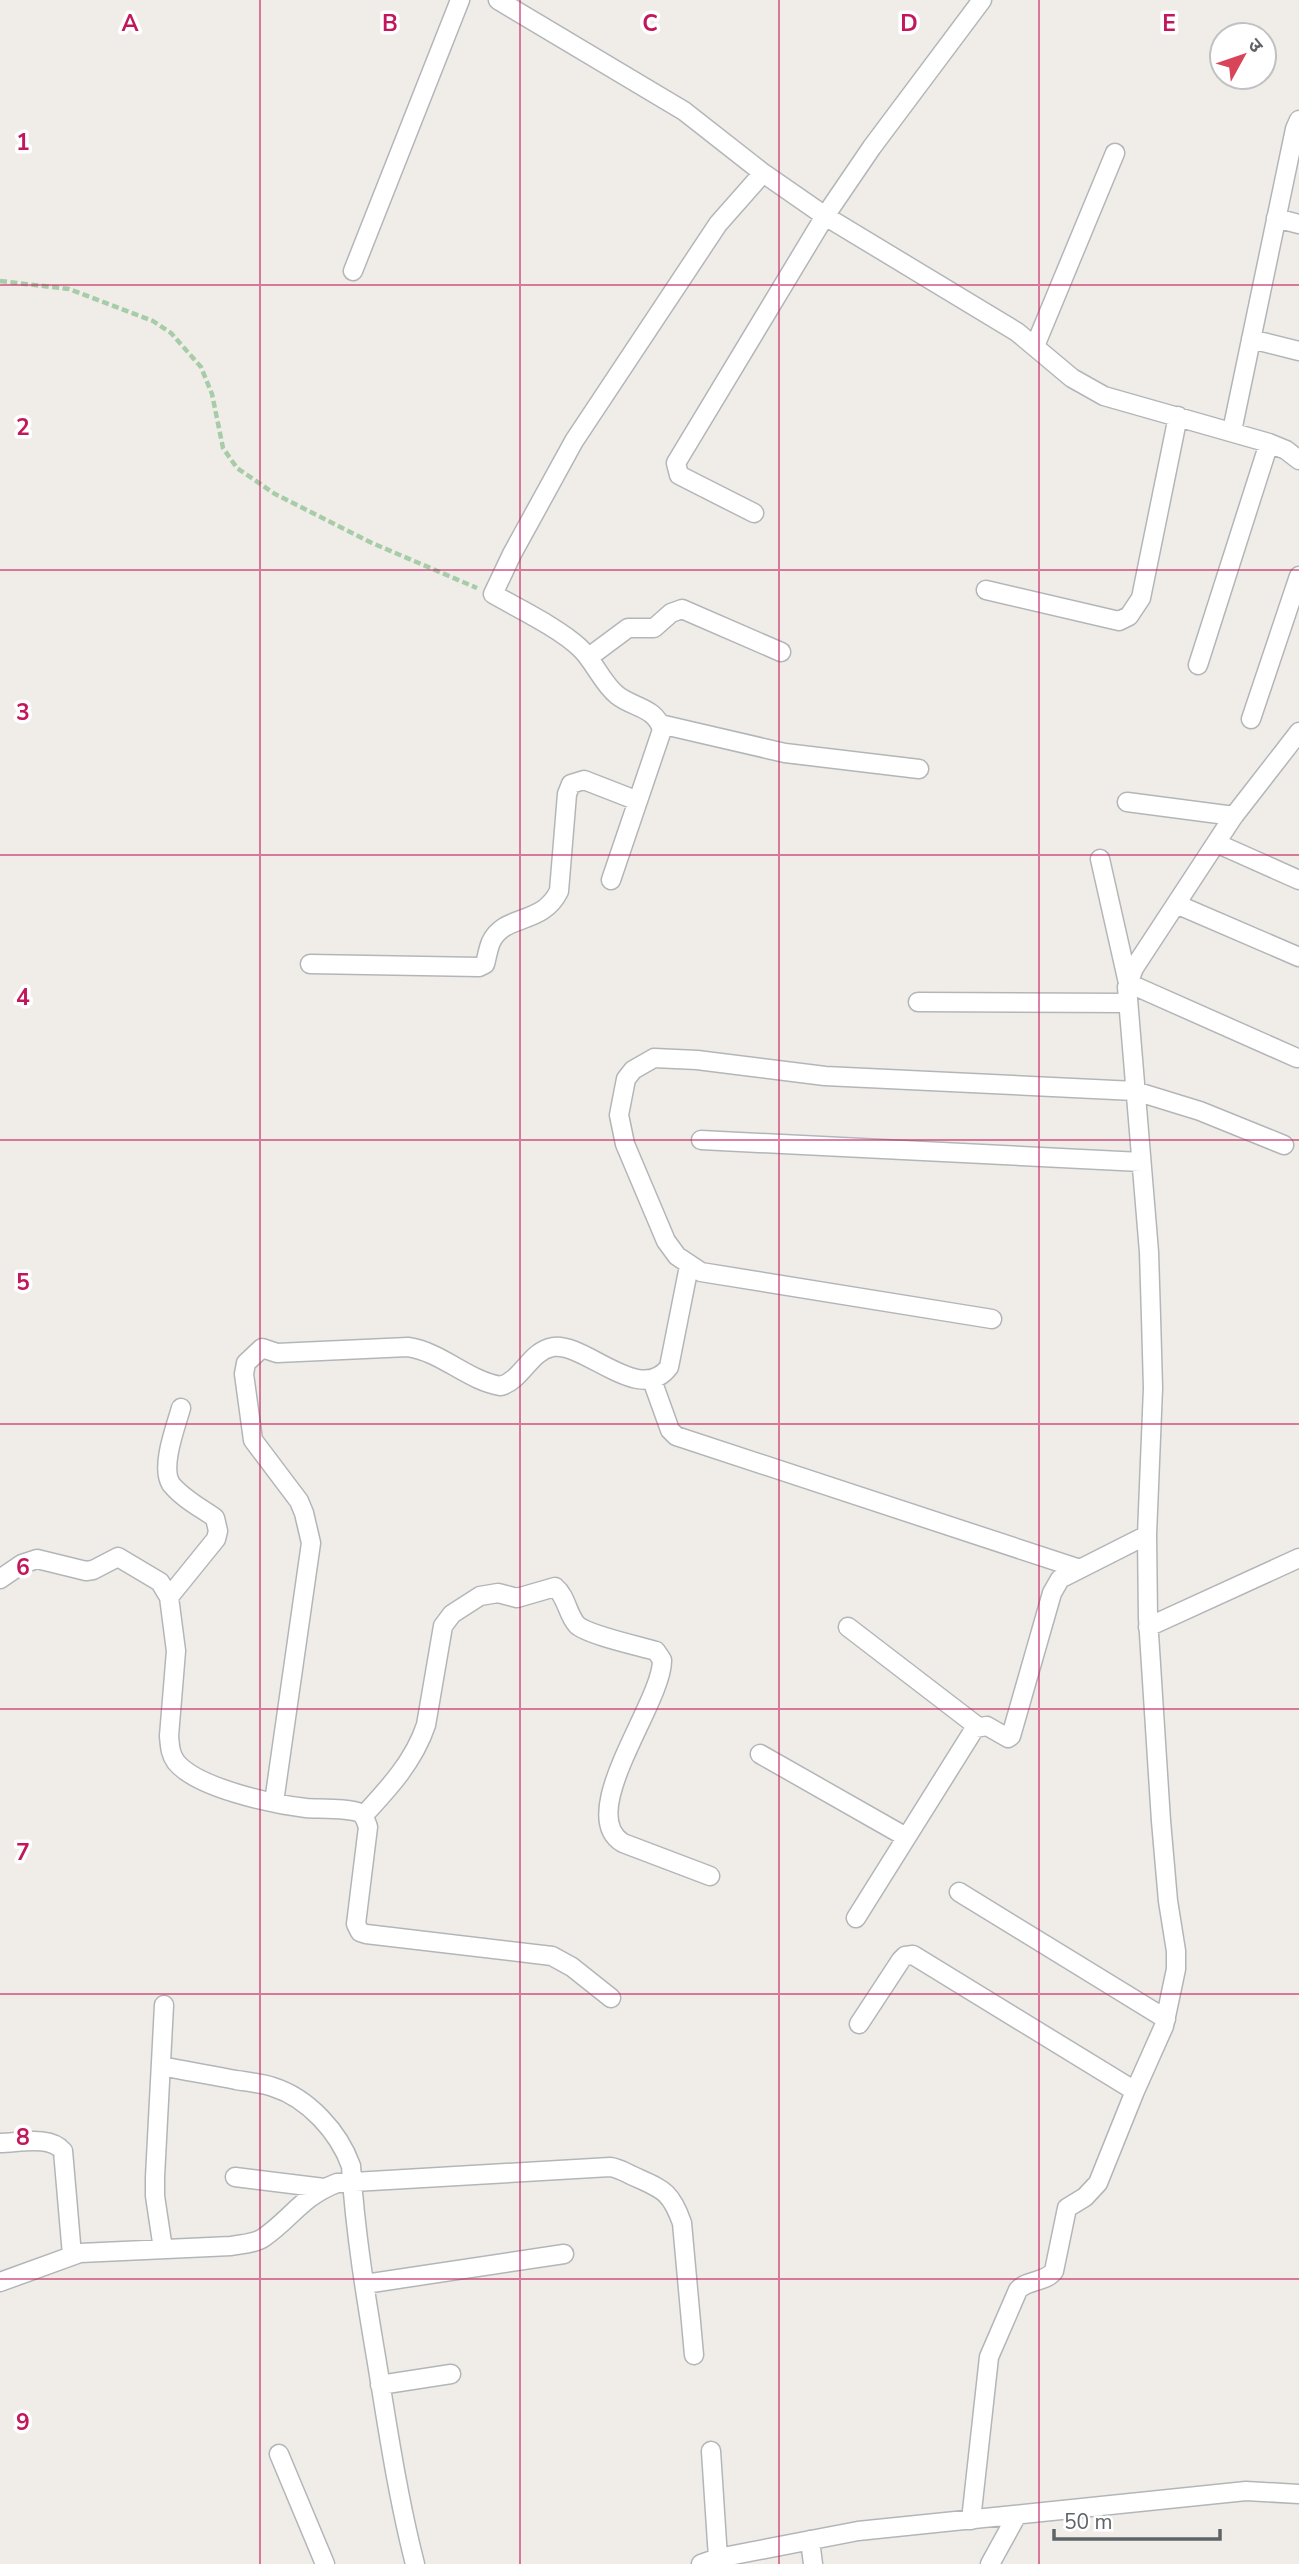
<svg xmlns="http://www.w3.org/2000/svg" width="1299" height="2564" viewBox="0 0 1299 2564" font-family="'Nunito Sans','Noto Sans Devanagari',sans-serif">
<rect width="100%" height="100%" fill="#f0ede8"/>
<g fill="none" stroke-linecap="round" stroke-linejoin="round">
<defs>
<path id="minor" d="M498,0L684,111L763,173L825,216L1017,332L1072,378L1104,396L1269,443L1286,450L1299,460
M1276,218L1299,224
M353,271L460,0
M1251,339L1299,351
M1035,346L1115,153
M1232,431L1295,129L1299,120
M754,513L679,475L676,463L825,216L872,147L982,0
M986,590L1119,621L1129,616L1141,598L1178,416
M589,657L628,628H654L671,613L682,609L781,652
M1198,665L1269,443
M1251,719L1299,576
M660,724L785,753L919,769
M1127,802L1234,816
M1216,843L1299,880
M1100,859L1128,983L1297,1058
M611,880L662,730C656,707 633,708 617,695C602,683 594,661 580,648C559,628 519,609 493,594L512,554L574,441L718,224L763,173
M1176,904L1299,957
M310,964L479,967L485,964C487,957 488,949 491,942C505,913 542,926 559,891L567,794L571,784L584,780L638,801
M918,1002L1127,1003
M701,1140L1141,1162
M992,1319L701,1272L677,1256L666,1241L625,1144L619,1115L626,1079L633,1070L654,1058L697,1060L825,1076L1135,1091L1200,1111L1284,1145
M652,1380L670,1430L676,1436L1080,1569
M0,1579L22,1564L37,1559L86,1571L93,1570L118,1557L160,1582L169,1597L176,1651L169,1736C170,1746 170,1754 176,1762C197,1788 272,1804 306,1808C318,1809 350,1808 360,1813C365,1816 366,1822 368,1827L356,1924L360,1932L366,1934L552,1956L572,1967L611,1998
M169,1597L216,1539L218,1531L215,1518C201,1508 182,1498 171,1484C160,1467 176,1426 181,1408
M848,1627L977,1726
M1148,1627L1299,1558
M760,1754L906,1837
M274,1802L311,1543L304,1513L299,1501L253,1440L244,1374L246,1363L262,1348L277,1353L408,1347C442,1352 468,1381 501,1386C523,1379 530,1351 553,1347C585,1342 640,1406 669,1367L689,1266
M363,1816C389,1788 414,1761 426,1725L443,1626L452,1614L480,1596L498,1593L517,1598L555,1587C567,1597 567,1614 577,1625C588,1635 639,1646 656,1651L662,1660C663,1702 574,1814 623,1843L710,1876
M959,1892L1166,2019
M856,1918L975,1728L987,1726L1008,1738L1011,1736L1052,1593L1060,1579L1147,1535
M859,2024L901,1960L905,1956L913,1955L1135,2091
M161,2066C186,2071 211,2075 236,2080C248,2082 261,2083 273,2087C308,2098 339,2132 351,2166C355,2232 366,2298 377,2363C388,2430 398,2498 415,2564
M0,2143C19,2143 50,2135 63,2151L72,2255
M235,2177L324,2188
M163,2249L155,2196V2177L164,2005
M0,2282L80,2253L231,2246C241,2244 254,2244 263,2238C292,2218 301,2197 337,2183L610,2167C618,2168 623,2171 631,2175C661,2189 670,2189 682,2223L694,2355
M365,2284L564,2254
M380,2385L451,2374
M711,2451L718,2558
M279,2454L325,2564
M971,2520L989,2357L1018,2290C1028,2279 1045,2283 1054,2271L1067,2208L1085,2197L1098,2183L1135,2091L1164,2026L1176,1969V1951L1168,1901L1161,1821L1148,1618L1147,1535L1153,1388L1151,1317L1149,1252L1127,987L1134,968L1233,817L1299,732
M810,2540L813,2564
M701,2564L718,2558L858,2531L1246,2491L1299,2494
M990,2564L1017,2515"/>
</defs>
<use href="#minor" stroke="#b3b6b9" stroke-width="21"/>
<path stroke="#a6cca8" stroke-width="4.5" stroke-dasharray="7 3.5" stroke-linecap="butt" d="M0,281L69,289L153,321L171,333L201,367L212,394L223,448L237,468L275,494L372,543L477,588"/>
<use href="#minor" stroke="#fff" stroke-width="18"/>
</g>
<path fill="none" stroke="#c2185b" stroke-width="2" stroke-opacity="0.55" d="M260,0V2564M520,0V2564M779,0V2564M1039,0V2564M0,285H1299M0,570H1299M0,855H1299M0,1140H1299M0,1424H1299M0,1709H1299M0,1994H1299M0,2279H1299"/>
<g font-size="23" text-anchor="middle" font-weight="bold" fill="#c2185b" stroke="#fff" stroke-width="7" stroke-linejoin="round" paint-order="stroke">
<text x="130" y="31">A</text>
<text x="390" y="31">B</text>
<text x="650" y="31">C</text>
<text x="909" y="31">D</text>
<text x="1169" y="31">E</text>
<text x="23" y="150">1</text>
<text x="23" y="435">2</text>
<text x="23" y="720">3</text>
<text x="23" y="1005">4</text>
<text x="23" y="1290">5</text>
<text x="23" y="1575">6</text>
<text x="23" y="1860">7</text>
<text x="23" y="2145">8</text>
<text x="23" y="2430">9</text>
</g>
<g transform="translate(1243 56) rotate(50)"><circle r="33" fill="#ffffff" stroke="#bfc1c2" stroke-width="2"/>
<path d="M0-5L12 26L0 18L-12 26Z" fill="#da4458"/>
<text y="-10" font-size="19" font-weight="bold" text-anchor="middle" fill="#5f6467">उ</text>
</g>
<path d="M1054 2529v10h166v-10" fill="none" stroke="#5f6467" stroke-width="3.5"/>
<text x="1064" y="2529" font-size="21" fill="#5f6467" stroke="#ffffff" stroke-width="5" paint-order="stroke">50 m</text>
</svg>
